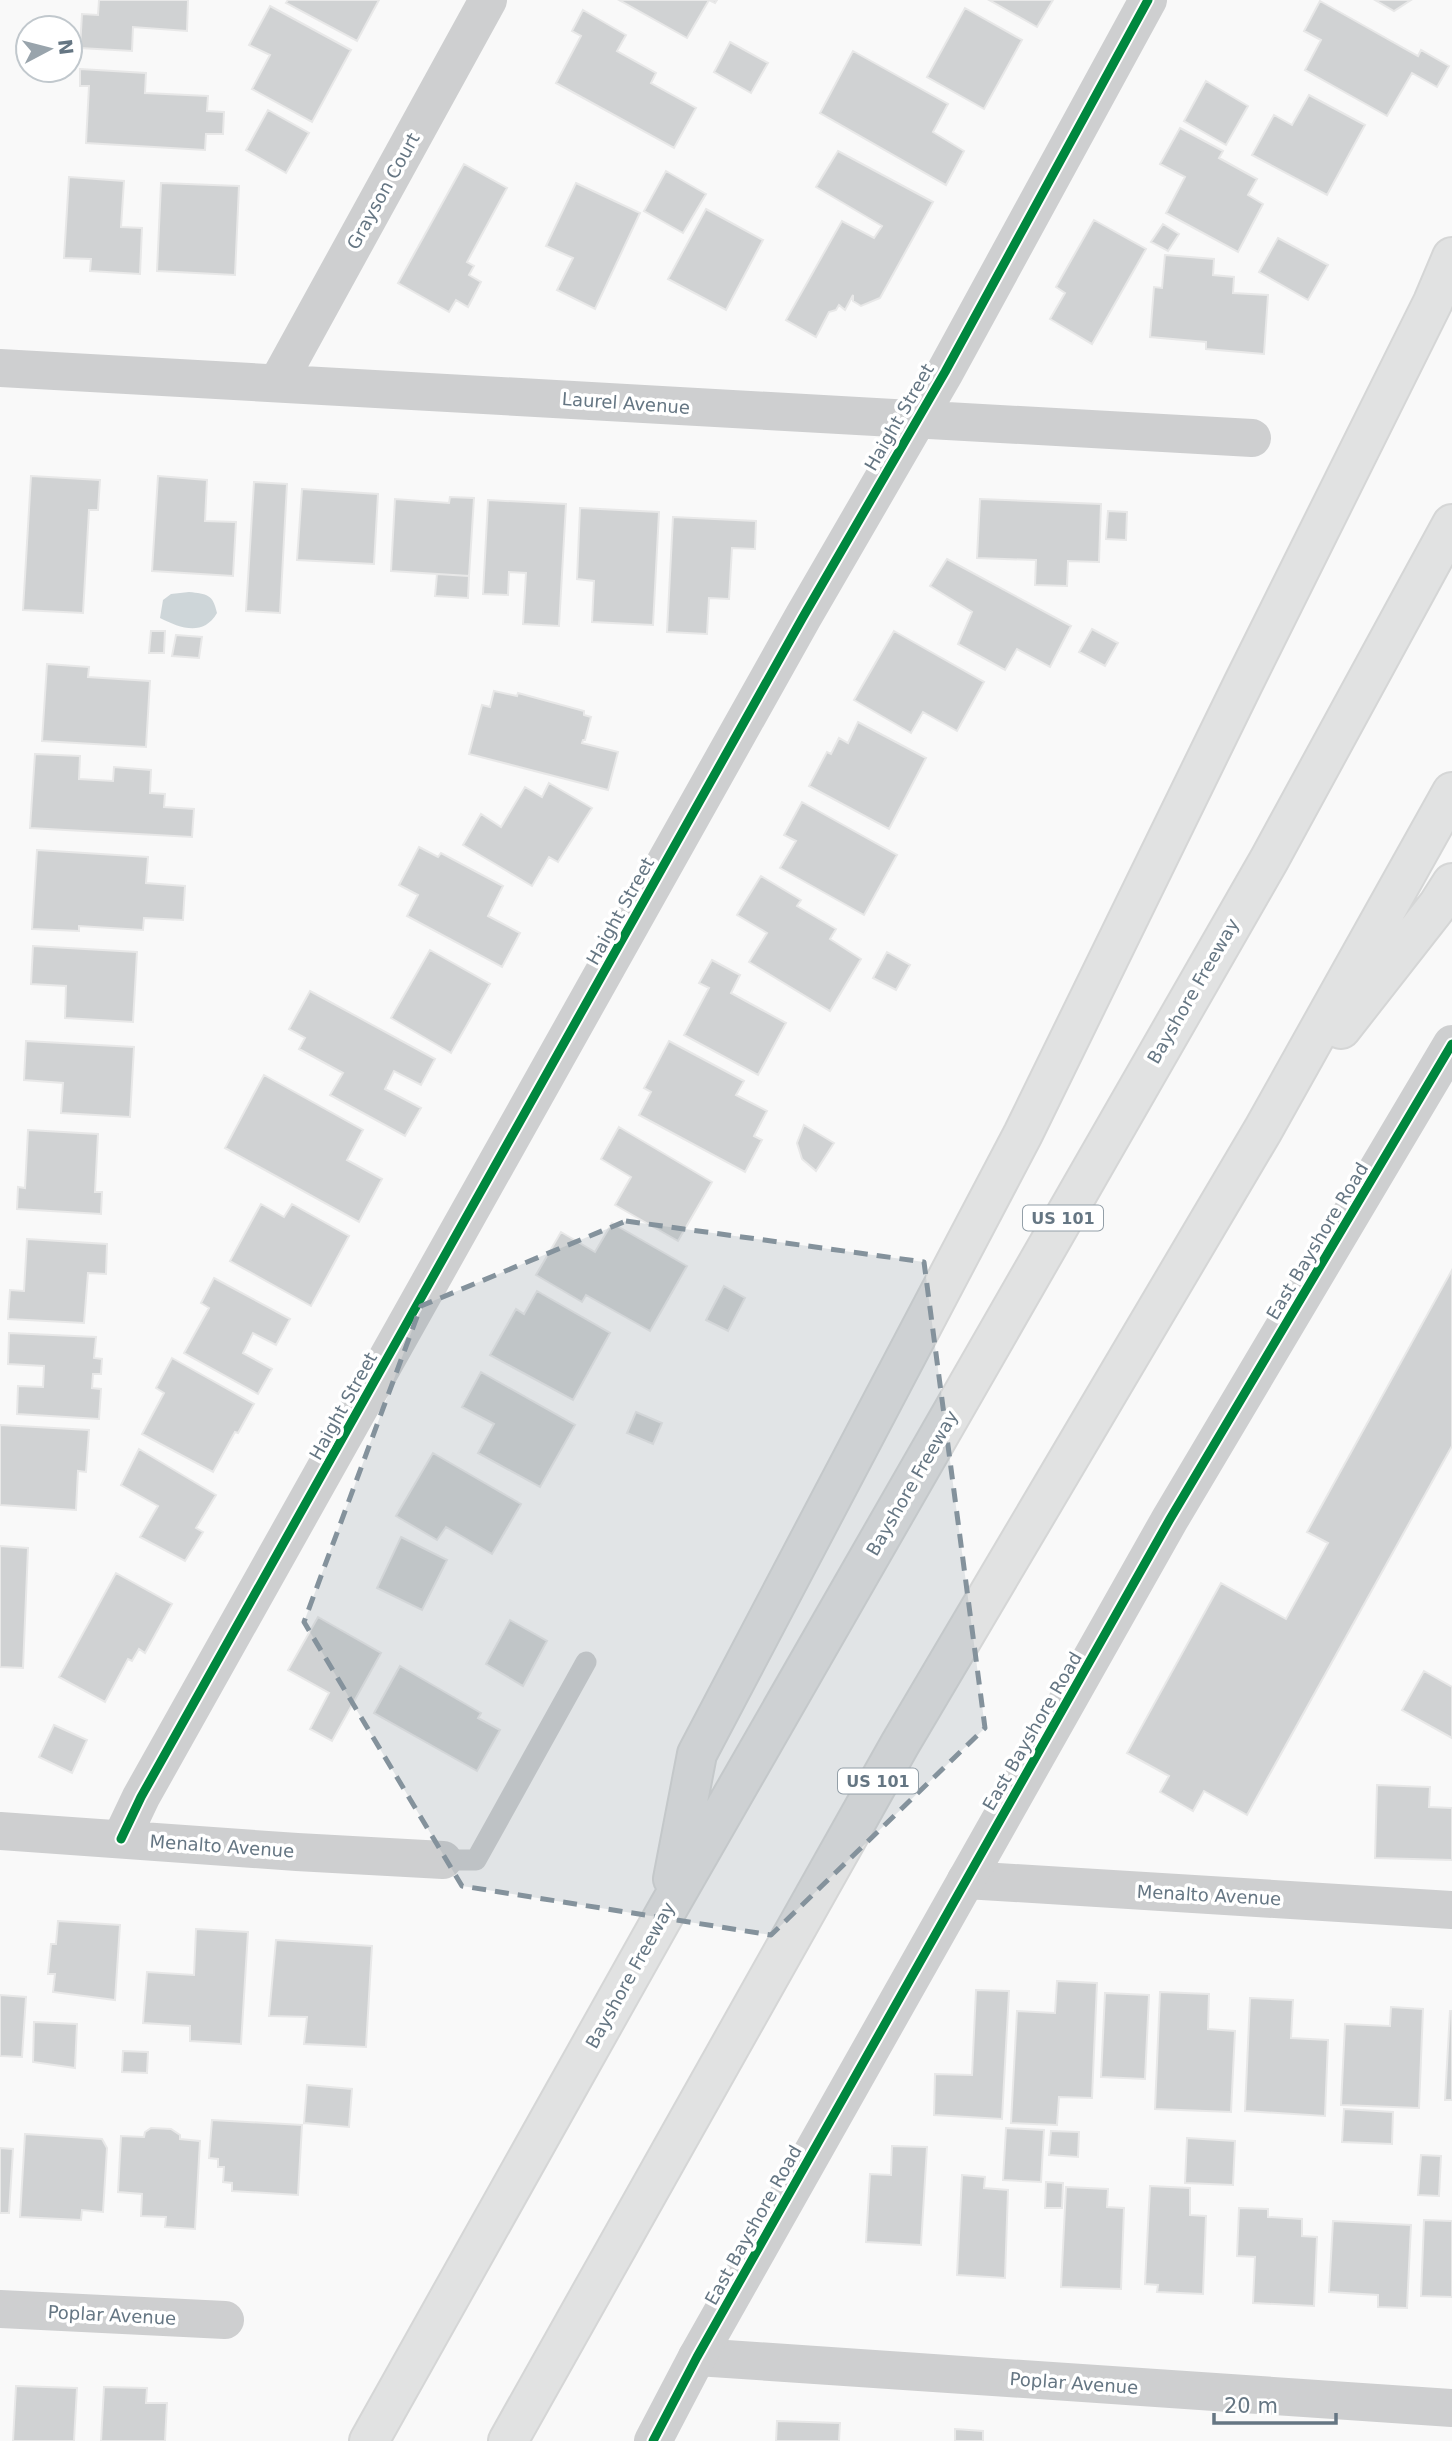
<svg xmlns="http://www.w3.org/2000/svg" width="1452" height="2441" viewBox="0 0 1452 2441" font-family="'DejaVu Sans',sans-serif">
<rect width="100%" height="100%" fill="#f9f9f9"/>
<path fill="#ced6d9" d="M189,592C207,594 213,594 217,613C203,637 180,628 160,618L163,600L171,594Z"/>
<path fill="#d0d2d3" stroke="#e8e8e8" stroke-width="2" d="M99,0H188L187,31L133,27L132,51L80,48L82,14L98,15Z
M288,0H379L357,41L286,3Z
M619,0H717L715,3L709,0L687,38Z
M989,0H1053L1037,27Z
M1375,0H1411L1394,11Z
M1320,1L1418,56L1421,50L1449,66L1437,87L1412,73L1387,116L1305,70L1321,40L1304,31Z
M270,6L351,50L312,122L252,89L270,55L249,45Z
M965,8L1022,40L984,109L927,77Z
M583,10L626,35L617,51L656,73L651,83L696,108L674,148L556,83L581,36L572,31Z
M730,42L768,63L751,93L714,72Z
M853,51L948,104L933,132L964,151L946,185L820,113Z
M80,69L146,73L145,93L208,96L207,111L224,112L223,134H206L205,150L86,143L89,86H80Z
M1206,81L1248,106L1226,145L1184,121Z
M1309,95L1365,125L1327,195L1252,155L1274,115L1292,125Z
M268,110L309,133L286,173L246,150Z
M1180,128L1223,151L1219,158L1257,179L1248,195L1263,204L1238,252L1166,213L1185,177L1160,164Z
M838,151L933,202L880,298L861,306L853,301V295L845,310L839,305L836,310L829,312L816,337L786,320L842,221L874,238L882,226L816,187Z
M464,164L507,188L467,262L474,266L469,275L481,282L468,307L456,300L449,312L398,283Z
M666,171L706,194L683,233L644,211Z
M69,177L124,181L121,227L142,228L140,274L90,271L91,259L64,258Z
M161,183L239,186L235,275L157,271Z
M576,183L640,213L595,309L557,290L573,258L546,246Z
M706,209L763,240L726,310L668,279Z
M1094,220L1146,249L1092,344L1050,319L1065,293L1056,287Z
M1163,224L1179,234L1168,251L1151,242Z
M1278,238L1328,265L1308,300L1259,272Z
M1165,255L1214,259L1213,275L1234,277L1233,293L1268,295L1264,354L1206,349V342L1150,337L1154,287L1162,288Z
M31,476L100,480L98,510H89L83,613L23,610Z
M158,476L207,480L205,521L236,522L233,576L152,571Z
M254,482L287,484L280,613L246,611Z
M302,489L378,494L374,564L297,560Z
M450,497L474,498L469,576L391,571L395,499L449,503Z
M980,499L1101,504L1099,562L1068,561L1067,586L1035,585L1036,560L977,558Z
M488,500L566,504L559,626L523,624L526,573L509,572L508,595L483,594Z
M580,508L659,512L653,625L592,622L594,581L577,579Z
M1108,511L1127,512L1126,540L1106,539Z
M673,517L756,521L755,549L732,548L729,599L709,598L707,634L667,632Z
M947,559L1071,626L1050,667L1017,649L1005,670L958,644L972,612L930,586Z
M437,574L469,576L468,598L435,596Z
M1092,629L1118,643L1105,666L1079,652Z
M151,631H165L164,653H149Z
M894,631L984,682L957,731L923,712L911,733L854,700Z
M176,635L202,637L199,658L172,656Z
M47,664L89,667L88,677L150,681L146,747L42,741Z
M494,691L517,696L518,693L584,711V715L591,717L585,740H583L582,743L618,752L608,790L469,754L482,705L490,707Z
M858,722L926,758L889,829L809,786L827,752L831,754L839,738L848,743Z
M35,754L80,756L79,779L113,781L114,767L151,770L150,793L165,794L164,807L194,809L192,837L30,828Z
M549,783L592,808L558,862L549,857L532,886L463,845L481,814L501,827L525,787L542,797Z
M802,802L897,855L864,915L780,868L796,841L784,835Z
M419,847L438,857L441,853L503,886L488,916L520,933L502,967L407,916L418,895L399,885Z
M37,850L148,857L146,883L185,886L183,920L144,918L143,930L79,926V931L32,929Z
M761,876L801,900L797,906L836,929L830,939L861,959L830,1011L749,962L767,933L737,915Z
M33,946L137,952L133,1022L65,1018L66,986L31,984Z
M430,950L490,984L451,1053L391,1018Z
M887,952L910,965L896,990L873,978Z
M712,960L740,975L731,993L786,1023L758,1075L684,1035L709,988L699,983Z
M310,991L435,1059L421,1085L394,1071L385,1089L421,1108L405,1136L330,1095L343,1073L299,1049L305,1038L289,1029Z
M26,1041L134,1047L130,1117L61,1113L63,1083L24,1080Z
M669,1041L744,1081L736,1095L767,1111L754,1136L762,1140L745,1172L639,1115L651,1092L644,1088Z
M264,1075L363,1130L347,1160L382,1179L359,1222L225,1148Z
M804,1125L834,1143L816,1171L802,1159L797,1143Z
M619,1127L712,1182L678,1241L615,1205L631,1177L601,1159Z
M28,1130L98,1134L95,1192H102L101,1214L17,1209L18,1187L25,1188Z
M261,1204L284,1217L292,1204L349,1236L311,1306L230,1261Z
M612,1223L687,1266L650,1331L586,1295L582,1302L536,1275L561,1232L595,1252Z
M27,1239L107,1244L106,1274L88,1273L84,1323L8,1319L10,1290L24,1291Z
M1452,1270V1446L1247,1815L1204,1791L1193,1811L1160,1792L1169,1776L1127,1753L1221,1583L1286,1619L1328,1543L1307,1532Z
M214,1278L290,1319L276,1345L253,1333L243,1353L272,1369L258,1394L184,1353L209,1308L201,1303Z
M724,1286L745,1298L728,1331L706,1320Z
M537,1291L610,1333L573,1400L490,1355L516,1309L524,1314Z
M9,1333L96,1337L94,1358L102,1359L101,1374H93L92,1388L101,1389L99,1419L17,1414L18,1386L43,1387L44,1366L8,1364Z
M172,1358L254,1404L238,1433L235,1432L213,1472L142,1434L164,1393L156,1388Z
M481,1372L575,1425L540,1487L478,1453L494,1424L462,1407Z
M636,1412L662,1423L653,1444L627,1433Z
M0,1425L89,1430L86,1472L78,1471L76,1510L0,1505Z
M139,1449L216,1495L196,1528L203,1532L185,1561L140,1537L158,1506L121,1485Z
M433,1453L521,1504L492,1554L446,1527L437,1540L396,1516Z
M401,1537L447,1560L422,1610L377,1588Z
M0,1546L28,1548L23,1668L0,1667Z
M116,1573L172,1604L145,1653L139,1649L132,1661L128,1659L105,1702L59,1677Z
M318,1617L381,1653L332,1741L310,1729L329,1693L288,1670Z
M510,1620L547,1641L523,1686L486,1664Z
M400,1666L481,1713L478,1718L500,1730L477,1771L374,1713Z
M1424,1671L1452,1687V1738L1402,1710Z
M54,1725L87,1740L72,1773L39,1757Z
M1377,1785L1430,1787L1429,1807L1452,1808V1860L1375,1858Z
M58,1921L120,1925L115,2000L53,1992L55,1974H48L51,1944H56Z
M196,1929L248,1932L241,2044L190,2041V2026L143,2023L147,1972L194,1975Z
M276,1940L372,1946L366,2047L304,2044L307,2017L269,2016Z
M1057,1981L1097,1983L1092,2098L1059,2097L1057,2125L1011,2123L1017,2011L1055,2013Z
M976,1990L1009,1991L1002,2119L934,2115L935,2074L972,2075Z
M1160,1992L1209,1994L1208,2029L1235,2031L1231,2112L1155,2109Z
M1105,1993L1149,1995L1145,2079L1101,2077Z
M0,1995L26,1997L22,2057L0,2056Z
M1250,1998L1293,2000L1291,2038L1328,2040L1325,2116L1245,2111Z
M1391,2007L1423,2009L1419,2108L1341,2105L1345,2024L1390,2026Z
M1450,2011H1452V2100H1445Z
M34,2022L77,2024L75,2068L33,2062Z
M123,2051L148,2052L147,2073L122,2072Z
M307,2085L352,2089L349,2127L304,2123Z
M1344,2109L1393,2112L1392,2144L1342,2142Z
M212,2120L302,2125L298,2195L232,2191V2183L223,2182L224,2167H218V2159L209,2158Z
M151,2128L171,2129L180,2135V2139L200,2141L195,2229L165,2227L166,2217L141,2216L142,2194L118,2192L121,2136L144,2137L145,2132Z
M1006,2128L1044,2130L1041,2182L1003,2180Z
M1051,2131L1079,2132L1078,2157L1049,2155Z
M25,2134L102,2139L107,2148L103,2212L82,2210L81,2220L20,2217Z
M1187,2138L1235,2141L1233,2185L1185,2183Z
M892,2146L927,2147L921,2245L866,2242L870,2174L891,2175Z
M0,2148L13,2149L9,2213H0Z
M1421,2155L1441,2156L1439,2196L1418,2195Z
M962,2175L985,2177L984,2188L1008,2190L1005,2278L957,2275Z
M1046,2182L1063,2183L1062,2208H1045Z
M1150,2186L1190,2188V2215L1206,2216L1203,2294L1157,2292L1158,2285L1145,2284Z
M1066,2187L1108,2189L1107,2207L1124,2208L1121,2289L1061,2287Z
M1239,2208L1268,2209V2217L1302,2219V2236L1317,2237L1314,2306L1253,2303L1255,2257L1237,2256Z
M1424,2220L1452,2221V2297L1421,2296Z
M1333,2221L1411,2225L1407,2308L1378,2307V2295L1329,2292Z
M16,2386L77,2388L74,2441H13Z
M104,2387L147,2388L146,2403H167L165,2441H101Z
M777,2421L840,2423L839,2441H776Z
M955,2429L983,2431V2441H955Z"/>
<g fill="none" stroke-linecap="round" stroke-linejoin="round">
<defs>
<path id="motorway" d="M1341,1029L1438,905L1452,883
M673,1879L697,1754L1023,1134L1242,686L1433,302L1452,257
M369,2441L668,1908L1269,860L1452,524
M508,2441L900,1744L1263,1130L1452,792"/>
</defs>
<use href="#motorway" stroke="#d5d6d6" stroke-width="42"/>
<path stroke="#cecfd0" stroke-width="21" d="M443,1860H476L586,1662"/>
<path stroke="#cecfd0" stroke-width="38" d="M0,368L1252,438
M278,382L488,0
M0,1831L297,1852L443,1860
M121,1839L141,1797L803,617L945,372L1148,0
M966,1880L1452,1910
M0,2309L225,2320
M697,2357L1452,2408"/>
<path stroke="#cecfd0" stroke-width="38" d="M653,2441L697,2357L1170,1519L1452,1044"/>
<use href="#motorway" stroke="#e1e2e2" stroke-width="38"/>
<defs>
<path id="cycleway" d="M121,1839L141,1797L803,617L945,372L1148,0
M653,2441L697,2357L1170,1519L1452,1044"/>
</defs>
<use href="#cycleway" stroke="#fff" stroke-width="13"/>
<use href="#cycleway" stroke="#00873e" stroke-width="9"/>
</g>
<path fill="#84929c" fill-opacity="0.2" stroke="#84929c" stroke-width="5" stroke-dasharray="14 9" stroke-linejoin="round" d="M626,1221L924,1262L985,1728L771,1935L462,1886L304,1622L421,1306Z"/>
<g text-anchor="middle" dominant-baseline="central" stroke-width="7" stroke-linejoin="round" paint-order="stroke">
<g fill="#fff" stroke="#939fa8" stroke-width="2">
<rect x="1023" y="1205.5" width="80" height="25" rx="5"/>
<rect x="838" y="1768.5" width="80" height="25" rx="5"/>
</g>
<g font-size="16" font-weight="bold" fill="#657683">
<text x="1063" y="1218">US 101</text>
<text x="878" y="1781">US 101</text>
</g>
<g font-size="18" fill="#657683" stroke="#fff">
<text transform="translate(383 191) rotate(-61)">Grayson Court</text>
<text transform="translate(626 403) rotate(4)">Laurel Avenue</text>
<text transform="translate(899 417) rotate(-60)">Haight Street</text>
<text transform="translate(620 911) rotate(-61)">Haight Street</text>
<text transform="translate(1193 991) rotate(-60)">Bayshore Freeway</text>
<text transform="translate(1317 1241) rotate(-59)">East Bayshore Road</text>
<text transform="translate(343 1406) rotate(-61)">Haight Street</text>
<text transform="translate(912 1483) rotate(-60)">Bayshore Freeway</text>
<text transform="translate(1032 1731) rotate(-60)">East Bayshore Road</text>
<text transform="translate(222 1846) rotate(4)">Menalto Avenue</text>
<text transform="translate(1209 1895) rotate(3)">Menalto Avenue</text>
<text transform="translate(630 1975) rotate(-61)">Bayshore Freeway</text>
<text transform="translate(753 2225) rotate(-61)">East Bayshore Road</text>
<text transform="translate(112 2315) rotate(3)">Poplar Avenue</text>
<text transform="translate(1074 2383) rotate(4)">Poplar Avenue</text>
</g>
</g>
<g transform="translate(49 49) rotate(83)"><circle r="33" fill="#ffffff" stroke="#c1c8cd" stroke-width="2"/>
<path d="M0-5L12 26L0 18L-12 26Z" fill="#99a4ac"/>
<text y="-10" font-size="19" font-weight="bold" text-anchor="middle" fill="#657683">N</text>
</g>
<path d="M1214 2413v10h122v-10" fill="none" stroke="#657683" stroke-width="3.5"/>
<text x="1224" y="2413" font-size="21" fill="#657683" stroke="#ffffff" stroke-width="5" paint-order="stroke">20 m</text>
</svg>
